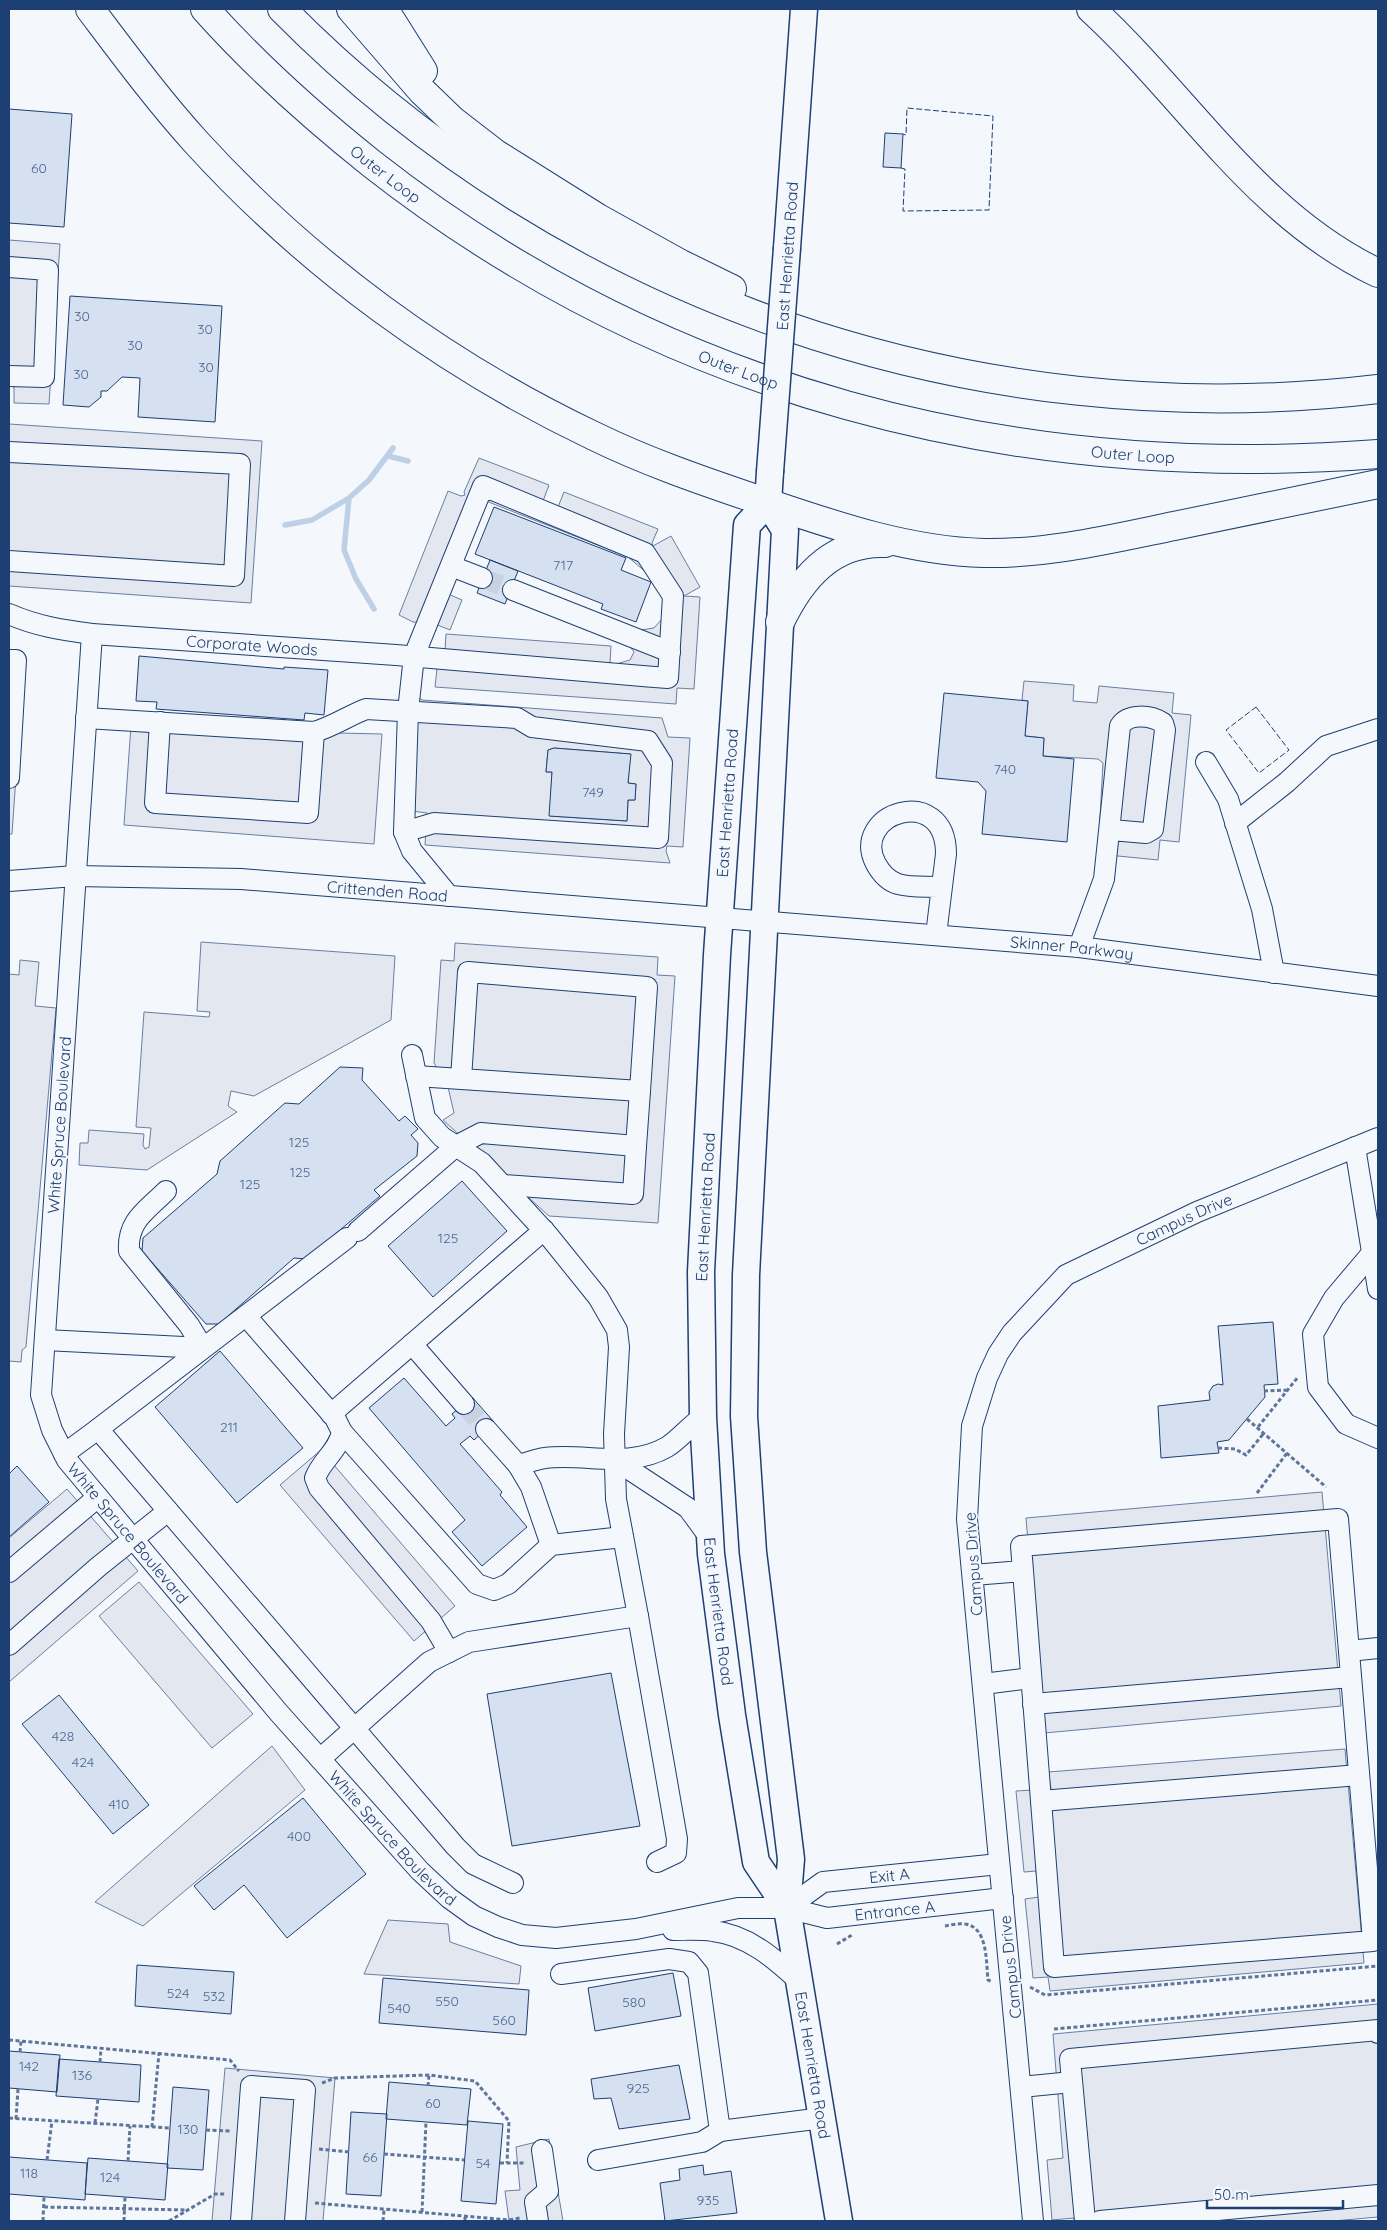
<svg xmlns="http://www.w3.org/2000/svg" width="1387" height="2230" viewBox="0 0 1387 2230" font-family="Quicksand,sans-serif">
<rect width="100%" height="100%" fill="#f4f7fb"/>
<path fill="#e3e8f0" stroke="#687fa3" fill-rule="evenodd" d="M9,240L60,244L49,404L14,403V387L9,386Z
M9,424L262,441L251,603L9,586Z
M479,458L549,485L543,501L558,507L564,492L658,529L652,543L653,546L671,536L700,587L684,596L700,597L694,689L677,688L676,704L435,687L439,650L445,651L446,634L611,646L610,663L616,664L630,660L634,652L631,648L641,630L654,628L662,619L663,599L647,573L628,557L486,501L448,594L462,600L450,630L435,624L413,622L399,615L448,491L461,496L465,495L464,492Z
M9,675L23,676L12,834H9Z
M1024,681L1074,685L1073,701L1097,703L1099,686L1174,693L1172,713L1191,715L1179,842L1160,840L1158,860L1098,854L1103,763L1098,759L1043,756L1044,738L1025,736L1028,701L1022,700Z
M419,697L422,700L662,718L668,737L690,738L683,847L667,846L666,851L670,863L425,845L427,813L412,811ZM554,748L630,754L628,783L636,784L635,800H628L627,821L550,816L552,772H546L548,750Z
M132,711L339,733L382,734L374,844L124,825Z
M201,942L395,956L391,1020L254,1096L231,1091L228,1106L237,1112L147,1170L79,1165L80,1143H88L89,1130L144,1134L143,1145L145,1149L149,1147L151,1128L136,1127L144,1012L209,1017L210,1012L197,1011Z
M455,943L658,957L657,975L675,976L658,1223L549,1216L443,1120L454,1113L448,1087L434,1063L441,960L454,961Z
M20,960L39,962L35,1006L56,1008L26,1347L22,1350L21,1362L9,1361V974L19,975Z
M321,1450L455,1606L414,1641L280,1485Z
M67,1489L138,1571L9,1682V1538Z
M1322,1492L1341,1706L1044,1733L1026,1518Z
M139,1582L253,1714L212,1748L99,1616Z
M272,1746L305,1790L143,1926L95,1902Z
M1345,1749L1364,1963L1050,1991L1048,1977L1033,1978L1025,1899L1039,1897L1036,1871L1024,1872L1016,1791L1051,1789L1048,1772Z
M388,1920L448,1924L450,1942L521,1966L519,1984L364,1974Z
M1378,2004V2217L1333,2221H1074V2218L1052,2220L1047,2160L1063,2158L1053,2034Z
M225,2068L335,2078L323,2221H212Z
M549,2139L563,2221H509L505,2191L520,2190L516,2147Z"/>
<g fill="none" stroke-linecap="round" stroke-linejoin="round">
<path stroke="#bed0e5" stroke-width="5.5" d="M388,456L408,461
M285,525L312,520L349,498
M374,609L356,579L344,550L349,498L369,480L393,448"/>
</g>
<path fill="#d5e0f0" stroke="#1d3f73" d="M9,109L72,114L64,227L9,223Z
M885,133L903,134L901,168L883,167Z
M70,296L222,306L215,422L138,417L140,378L122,377L107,391H101V397L89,407L63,405Z
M494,507L626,558L621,570L651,582L636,622L601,609L603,604L475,554Z
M490,560L518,571L505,604L477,593Z
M139,656L284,669V667L328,670L324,715L305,713L304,720L156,709L157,702L136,701Z
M944,693L1028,701L1025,736L1044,738L1043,756L1074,759L1067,842L982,834L986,791L978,782L936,778Z
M554,748L631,754L628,783L636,784L635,800H628L627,821L549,816L552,772H546L548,750Z
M340,1067L363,1068L362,1080L399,1121L405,1116L418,1129L411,1135L418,1143L417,1156L374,1190L380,1196L306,1259L294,1258L219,1324H206L142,1251L143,1238L217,1174L220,1161L285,1103L299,1104Z
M462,1181L507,1231L433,1297L388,1246Z
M1273,1322L1278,1384L1264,1385L1265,1397L1229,1440L1217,1442L1219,1453L1161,1458L1158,1406L1210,1400L1209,1392L1213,1386L1218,1384L1223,1385L1218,1326Z
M220,1351L303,1448L237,1503L155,1407Z
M404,1378L446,1426L455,1418L452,1414L472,1397L494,1422L474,1440L470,1436L460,1444L502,1492L500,1495L527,1527L482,1566L452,1532L465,1520L369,1408Z
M17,1466L49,1502L9,1537V1474Z
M611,1673L640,1826L512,1846L487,1694Z
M59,1695L149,1805L113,1834L22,1724Z
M303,1798L366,1874L287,1938L244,1885L214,1910L194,1886Z
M137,1965L234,1972L231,2014L135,2006Z
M673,1973L681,2016L595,2031L588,1988Z
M383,1978L529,1990L526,2035L379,2023Z
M9,2051L60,2055L57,2092L9,2088Z
M59,2059L141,2065L139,2102L56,2096Z
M679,2065L690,2119L619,2129L611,2098L594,2099L591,2079Z
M389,2082L471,2089L467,2125L386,2119Z
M173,2087L209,2090L203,2170L167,2168Z
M351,2112L387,2114L381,2196L346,2194Z
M468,2121L503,2124L496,2204L461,2201Z
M9,2157L87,2163L85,2200L9,2194Z
M88,2158L168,2164L165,2200L85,2194Z
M703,2165L704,2175L731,2171L737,2213L665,2221L660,2183L680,2180L679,2169Z"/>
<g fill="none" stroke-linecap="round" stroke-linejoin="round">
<path stroke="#c9d2e0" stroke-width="20" stroke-dasharray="20 10" stroke-linecap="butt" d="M482,578L513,590
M464,1404L486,1429"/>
<defs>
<g id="minor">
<path d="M9,267L48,270L44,377L9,376"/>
<path d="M9,452L240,464L234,576L9,561"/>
<path d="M451,566L482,578"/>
<path d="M513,590L670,652"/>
<path id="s1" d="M9,614C36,626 62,630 92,634L396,655C486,663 577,671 668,678L673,596L645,553L483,486L414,656L408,711L404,832L412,851L449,896"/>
<path id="s2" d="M92,634L41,1395L52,1430L67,1460L279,1713L420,1871L449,1898L474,1916L498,1927L522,1935L556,1938L636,1929L738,1908H787L827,1918L1003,1898"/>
<path d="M9,660H16L9,778"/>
<path d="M86,718L314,732C332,727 348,716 366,709L517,718L532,727L648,741L662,763L658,838L434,823L404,832"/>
<path d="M160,722L155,803L308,813L314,732"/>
<path d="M1206,762L1228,799L1262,909L1274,973"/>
<path d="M1235,823L1287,782L1326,746L1378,729"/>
<path id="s3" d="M9,881L75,876L241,879L1079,947L1378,986"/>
<path d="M936,935L946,854C946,782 849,813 876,864C881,873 888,881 898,884C911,888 927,886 941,887"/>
<path d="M1079,947L1104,879L1120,726C1128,713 1151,715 1163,723L1165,730L1153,829L1146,833L1111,830"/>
<path d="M412,1055L425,1118L442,1137L482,1163L548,1235L598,1297L617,1330L619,1347L614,1434L616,1499L638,1616"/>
<path d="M416,1076L640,1091L647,987L468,972L461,1079"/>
<path d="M636,1146L640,1091"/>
<path d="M1355,1147L1378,1289"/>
<path d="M358,1231L456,1146L481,1133L636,1146L633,1194L503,1185"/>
<path d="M1372,1253L1334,1298L1313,1334L1318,1387L1346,1424L1378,1438"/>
<path d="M246,1316L335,1418L342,1432C338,1451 322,1460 315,1478L319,1488L431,1621L449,1652"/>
<path d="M45,1340L203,1348L189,1325L129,1251C127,1221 146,1211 166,1191"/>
<path d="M412,1344L464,1404"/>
<path d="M331,1414L544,1230"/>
<path d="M98,1429L347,1238"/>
<path d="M486,1429L518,1465L531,1487L551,1545"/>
<path d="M342,1432L477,1584L494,1590L508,1584L551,1545L623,1537"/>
<path d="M64,1454L98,1429L455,1846L473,1864L513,1883"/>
<path d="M615,1460L688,1508L710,1538"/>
<path d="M518,1465C527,1463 536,1459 545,1458C585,1453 629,1469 667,1447C680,1439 690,1425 703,1417"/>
<path d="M9,1572L98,1497"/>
<path d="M973,1575L1023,1571L1021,1546L1338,1519L1373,1941L1054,1967L1023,1571"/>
<path d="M9,1645L98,1567L168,1511"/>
<path d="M1349,1651L1378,1648"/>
<path d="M983,1684L1031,1678"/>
<path d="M1033,1704L1351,1677"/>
<path d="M320,1759L429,1662L469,1642L638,1616L677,1839L676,1853L657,1862"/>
<path d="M1041,1801L1359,1775"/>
<path id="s4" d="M787,1908L823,1882L999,1864"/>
<path d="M673,1930C686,1930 700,1929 713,1931C748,1935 775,1959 800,1982"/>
<path d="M561,1974L669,1959L689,1962L698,1973L720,2131L823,2118"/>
<path d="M1021,2087L1072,2082"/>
<path d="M598,2160L702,2142L720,2131"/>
<path d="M241,2221L251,2086L305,2090L295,2221"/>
<path d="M538,2221L535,2202L548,2191L542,2150"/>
<path id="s5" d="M1033,2221L967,1519L972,1426L987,1378L998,1354L1012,1333L1066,1275L1197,1212L1378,1138"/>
<path d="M1085,2221L1070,2059L1378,2030V2033"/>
<path d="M1100,2221L1378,2195"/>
</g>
<g id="major">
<path d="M787,248L804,9"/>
<path id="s6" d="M770,472L768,503L785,530L746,1275L744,1416L753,1552L791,1859L787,1908L839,2221"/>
<path id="s7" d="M768,503L747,525L717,955L701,1272L703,1417L711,1554L732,1715L756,1862L787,1908"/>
</g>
<g id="highway">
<path d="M90,9C124,54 158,100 196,142C308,265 445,365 594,436C645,461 700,480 753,498C827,523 905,551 984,553C1049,554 1111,539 1174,526C1242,512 1310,498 1378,484"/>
<path id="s8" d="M205,9C255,65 313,117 372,164C664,393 1012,482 1378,454"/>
<path d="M282,9C568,299 974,437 1378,389"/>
<path d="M351,9L422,91L452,120L496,154L598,218L681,264L732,289"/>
<path d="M384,9L423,71"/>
<path d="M1091,9C1187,97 1257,216 1378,273"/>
<path d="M780,622C801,578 832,541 885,543"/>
</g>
</defs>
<use href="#minor" stroke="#1d3f73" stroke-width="22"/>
<use href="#major" stroke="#1d3f73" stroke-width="29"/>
<use href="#highway" stroke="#1d3f73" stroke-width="30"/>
<path stroke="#5e769c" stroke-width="3" stroke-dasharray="4 2.5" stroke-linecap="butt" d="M1264,1391L1287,1390
M1247,1419L1326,1487
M1258,1427L1298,1377
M1218,1448L1235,1449L1246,1455L1264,1433
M1257,1493L1287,1453
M945,1926C951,1925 959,1923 965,1924C988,1927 986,1962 988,1980L993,1982
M837,1944L852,1935
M1030,1987L1045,1995L1378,1966
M1054,2029L1378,2000
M9,2040L230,2060L239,2071
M20,2052L21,2041
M100,2062L101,2048
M322,2083L335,2078L429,2075L475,2081L509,2121L507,2163
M428,2086L429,2075
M9,2118L170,2128
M16,2119L18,2089
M95,2123L98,2099
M152,2127L159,2053
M206,2130L230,2131
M319,2149L349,2152
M384,2154L464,2160
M47,2160L52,2121
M128,2161L130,2126
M500,2163H526
M315,2203L509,2220L520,2218
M44,2207L187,2210
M422,2212L426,2122
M43,2221L44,2197
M124,2221L125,2197
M169,2221L215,2194H226
M383,2221L384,2210
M465,2221V2216"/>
<use href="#minor" stroke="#f4f7fb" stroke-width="20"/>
<use href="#major" stroke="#f4f7fb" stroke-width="26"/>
<use href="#highway" stroke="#f4f7fb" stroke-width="28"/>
<defs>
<path id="major-bridge" d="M770,472L787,248"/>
</defs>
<use href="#major-bridge" stroke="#1d3f73" stroke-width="29" stroke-linecap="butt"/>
<use href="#major-bridge" stroke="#f4f7fb" stroke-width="26"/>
<path stroke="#1d3f73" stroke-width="1" stroke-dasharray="6 2.5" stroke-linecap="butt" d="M901,168L905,169L903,211L989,210L993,116L907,108L906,135L903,134
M1256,707L1289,750L1259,773L1226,730Z"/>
</g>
<g text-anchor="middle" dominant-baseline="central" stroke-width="4" stroke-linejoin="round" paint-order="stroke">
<g font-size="14" fill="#4b6792">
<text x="39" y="168">60</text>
<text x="82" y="316">30</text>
<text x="205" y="329">30</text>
<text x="135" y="345">30</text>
<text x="206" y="367">30</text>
<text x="81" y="374">30</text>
<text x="563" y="565">717</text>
<text x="1005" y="769">740</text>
<text x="593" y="792">749</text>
<text x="299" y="1142">125</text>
<text x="300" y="1172">125</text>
<text x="250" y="1184">125</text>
<text x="448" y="1238">125</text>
<text x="229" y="1427">211</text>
<text x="63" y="1736">428</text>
<text x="83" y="1762">424</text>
<text x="119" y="1804">410</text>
<text x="299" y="1836">400</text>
<text x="178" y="1993">524</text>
<text x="214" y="1996">532</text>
<text x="447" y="2001">550</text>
<text x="634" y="2002">580</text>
<text x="399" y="2008">540</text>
<text x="504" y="2020">560</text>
<text x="29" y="2066">142</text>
<text x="82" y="2075">136</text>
<text x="638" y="2088">925</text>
<text x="433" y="2103">60</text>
<text x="188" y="2129">130</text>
<text x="370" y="2157">66</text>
<text x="483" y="2163">54</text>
<text x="29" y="2173">118</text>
<text x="110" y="2177">124</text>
<text x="708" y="2200">935</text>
</g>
<g font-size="16" fill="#1d3f73" stroke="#f4f7fb">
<text stroke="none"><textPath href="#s8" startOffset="245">Outer Loop</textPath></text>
<text transform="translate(787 256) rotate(-86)">East Henrietta Road</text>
<text stroke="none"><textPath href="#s8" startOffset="650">Outer Loop</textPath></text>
<text stroke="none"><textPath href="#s8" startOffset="1055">Outer Loop</textPath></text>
<text stroke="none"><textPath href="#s1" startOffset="246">Corporate Woods</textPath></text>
<text transform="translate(727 803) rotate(-86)">East Henrietta Road</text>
<text stroke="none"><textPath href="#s3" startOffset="379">Crittenden Road</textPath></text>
<text stroke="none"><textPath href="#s3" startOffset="1066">Skinner Parkway</textPath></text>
<text transform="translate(59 1125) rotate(-86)">White Spruce Boulevard</text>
<text transform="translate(705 1207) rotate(-87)">East Henrietta Road</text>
<text stroke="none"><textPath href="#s5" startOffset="1110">Campus Drive</textPath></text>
<text stroke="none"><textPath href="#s2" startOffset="928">White Spruce Boulevard</textPath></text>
<text transform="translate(973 1564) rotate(-94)">Campus Drive</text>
<text stroke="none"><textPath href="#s7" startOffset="1119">East Henrietta Road</textPath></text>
<text stroke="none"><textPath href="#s2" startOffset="1332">White Spruce Boulevard</textPath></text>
<text stroke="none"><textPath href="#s4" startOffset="111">Exit A</textPath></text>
<text stroke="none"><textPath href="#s2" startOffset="1874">Entrance A</textPath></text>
<text transform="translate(1010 1967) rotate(-96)">Campus Drive</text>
<text stroke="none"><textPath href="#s6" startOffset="1604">East Henrietta Road</textPath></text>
</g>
</g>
<rect width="1387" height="2230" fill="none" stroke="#1d3f73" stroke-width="20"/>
<path d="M1207 2200v8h136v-8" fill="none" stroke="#1d3f73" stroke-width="2.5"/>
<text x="1214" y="2200" font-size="15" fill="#1d3f73" stroke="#f4f7fb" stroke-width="4" paint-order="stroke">50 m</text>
</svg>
